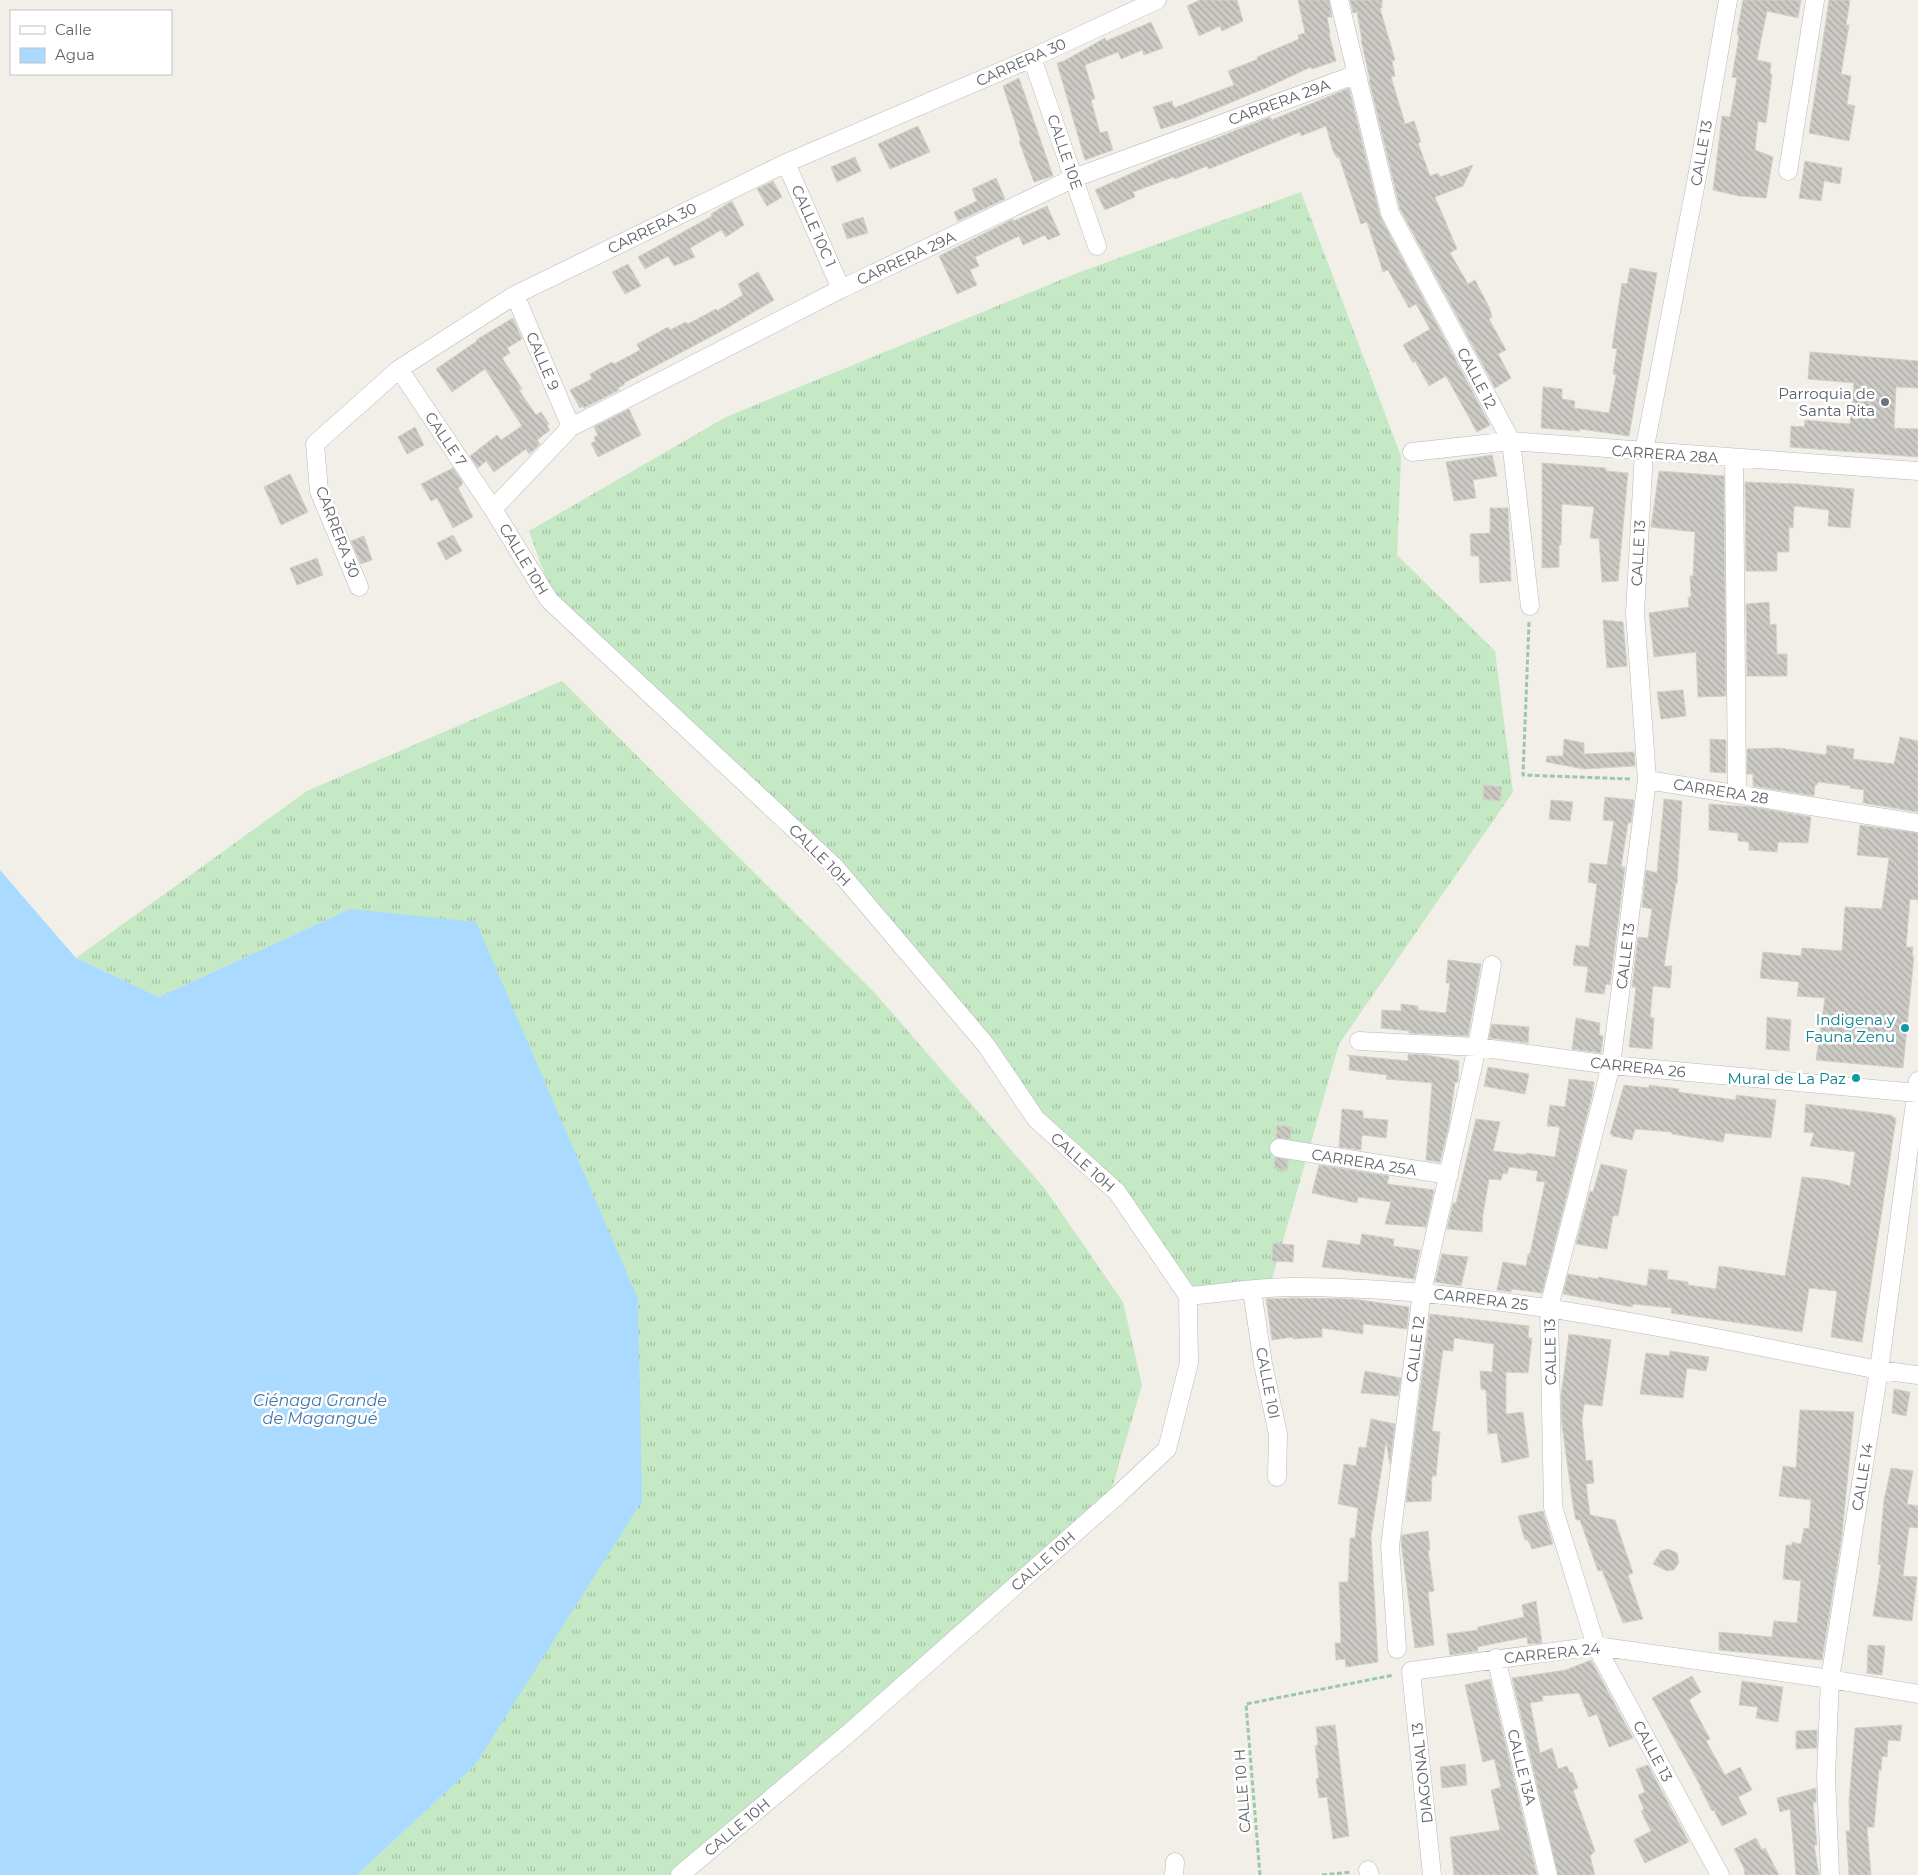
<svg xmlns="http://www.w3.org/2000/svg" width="1918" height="1875" viewBox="0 0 1918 1875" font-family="Montserrat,sans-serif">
<defs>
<pattern id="grass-tufts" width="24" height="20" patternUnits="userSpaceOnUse" patternTransform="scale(1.25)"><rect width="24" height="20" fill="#c5e8c5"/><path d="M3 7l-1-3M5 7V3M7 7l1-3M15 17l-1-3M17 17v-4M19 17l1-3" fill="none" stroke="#a3c0a4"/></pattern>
<pattern id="building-back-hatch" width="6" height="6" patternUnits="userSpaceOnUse" patternTransform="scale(1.25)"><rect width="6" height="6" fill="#cccac5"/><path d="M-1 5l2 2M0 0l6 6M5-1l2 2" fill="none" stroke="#a9a8a4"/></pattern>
</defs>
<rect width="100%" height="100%" fill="#f1efe8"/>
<path fill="url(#grass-tufts)" d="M1301,192L1401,456L1397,555L1495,651L1513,792L1339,1044L1270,1286L1191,1292L1120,1190L1039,1115L838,862L553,598L529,531L726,417L1080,272Z
M562,681L874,992L1045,1189L1123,1302L1142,1385L1112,1488L844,1727L670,1875H357L475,1765L350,909L159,997L76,958L307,791Z"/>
<path fill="#aadaff" d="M0,870L76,958L159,997L350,909L476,922L638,1299L642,1501L475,1765L357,1875H0Z"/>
<path fill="url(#building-back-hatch)" stroke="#d6d1c6" d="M1200,0H1237L1243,21L1222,31L1220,26L1199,36L1187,6Z
M1298,0H1329L1332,17H1327L1330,33L1329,34L1336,61L1312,69L1311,67L1268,87L1191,119L1161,129L1153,107L1172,101L1174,108L1234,85L1228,71L1258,59L1257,57L1299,39L1298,35L1305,33Z
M1350,0H1382V8H1380L1395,60L1392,61L1395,76L1391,77L1405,124L1414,121L1421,142L1418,143L1430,176L1438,173L1440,177L1473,165L1463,186L1435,197L1457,249L1450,253L1468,284L1475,280L1489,307L1492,317L1489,319L1506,350L1498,354L1511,378L1495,388L1400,209L1369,80H1370L1361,40H1362L1357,12L1353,13Z
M1743,0H1801L1798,18L1767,11L1757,60L1771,63L1770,74L1772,75L1766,123L1758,121L1755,150L1773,157L1766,198L1739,196L1713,190L1722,116L1730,117L1737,78L1732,77L1739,37L1737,33Z
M1829,0H1850L1846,25H1849L1841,74L1851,76L1847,104L1855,106L1849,141L1809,133Z
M1151,22L1163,48L1144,55L1142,50L1121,59L1118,52L1085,65L1095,99L1091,100L1100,133L1107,131L1113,150L1085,160L1057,63L1064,61L1105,38L1106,41Z
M1019,78L1053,176L1034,182L1019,141H1021L1003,86Z
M1349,88L1380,216L1490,425L1477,432L1446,376L1429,386L1415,361L1413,363L1403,345L1430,329L1416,304L1409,308L1388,270L1383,272L1367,222L1361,224L1339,157L1337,158L1333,151L1326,126L1301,136L1300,132L1209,169L1207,166L1175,179L1174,177L1133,192L1135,197L1105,210L1095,190L1160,160L1270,117L1272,120Z
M918,126L930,152L890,169L878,144Z
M855,157L861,171L837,182L831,167Z
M1805,161L1842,168L1840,184L1824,181L1821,201L1799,198Z
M996,178L1005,199L958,221L954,212L977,201L972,189Z
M773,181L782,197L767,206L757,189Z
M732,201L744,225L726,237L721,230L690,248L695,257L674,266L668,256L645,269L638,257L712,216L711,214Z
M1047,206L1060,235L1048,240L1045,235L1023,245L1019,236L975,257L979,266L970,270L977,285L957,294L939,256L1013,219L1014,221Z
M863,217L868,233L847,239L842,224Z
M628,264L641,286L625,294L612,272Z
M1630,268L1657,273L1629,436L1580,429V431L1541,428L1543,387L1562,389V399L1575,401L1574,408L1609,413L1616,375L1613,374L1617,349L1612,348L1622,283L1627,284Z
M758,272L774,300L727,328L624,383L625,384L618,388L619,390L584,408L583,406L580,408L570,390L592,379L590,374L612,362L614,364L640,350L637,344L668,327L670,330L686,322L688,324L716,309L717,311L743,295L738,284Z
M513,318L522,339L507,348L510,353L502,358L522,389L519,390L536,415L541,412L549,424L547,426L550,430L537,440L540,444L534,450L529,454L526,449L494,472L486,461L478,468L470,456L497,435L501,440L522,426L485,369L452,392L436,369L477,341L476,340Z
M1810,352L1918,361V388L1896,387L1894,428L1918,429V457L1790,447L1791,426L1804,427L1805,420L1850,424L1854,383L1808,379Z
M629,409L641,435L598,457L591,443L596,441L594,437L598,435L594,427Z
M415,427L424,445L407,454L398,437Z
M1492,455L1497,476L1473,480L1476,498L1454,501L1446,462Z
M1542,463L1606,468V471L1628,473L1618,581L1602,582L1599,539L1590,538L1594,507L1562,504L1561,545H1559V567L1542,568Z
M453,468L462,481V485L458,488L473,517L453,528L437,498L431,501L421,484Z
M1659,471L1724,476L1726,696L1698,697L1696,652L1654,657L1649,613L1689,607L1688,597H1691L1690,576H1693L1695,532L1651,527Z
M290,474L308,512L281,525L264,487Z
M1745,482L1798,484L1854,489L1850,528L1828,526L1829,510L1794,506L1793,528L1789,527V552H1777V571H1746Z
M1490,508H1508L1511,581L1480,583L1479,556H1471L1470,534L1490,533Z
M453,535L462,551L446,560L437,543Z
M364,536L372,560L361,564L351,541Z
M317,558L323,575L297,585L290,568Z
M1769,602L1770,625L1776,624L1777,654H1787V676H1747L1746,604Z
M1603,620L1623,622L1627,666L1607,668Z
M1683,690L1686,716L1661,719L1657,692Z
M1900,737L1918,741V812L1863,803L1864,790L1850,788L1851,786L1818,782L1817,785H1815L1814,796L1753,786V774H1747V749L1779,748L1826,755L1827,745L1854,749L1853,759L1894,764Z
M1564,739L1584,743V754L1634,752L1635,766L1584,769L1546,762L1547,756H1563Z
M1710,739L1726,740V773L1710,772Z
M1484,785L1502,787L1500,801L1483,799Z
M1605,797L1634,800L1631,823H1628L1621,867H1625L1610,985L1606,984L1604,994L1585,992L1588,967L1573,965L1576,945L1589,947L1597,884L1588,882L1590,863L1607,865L1614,821L1603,820Z
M1664,799L1682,801L1677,884L1676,883L1664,966H1672L1670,988L1653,986L1650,1017L1654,1018L1652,1049L1629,1047L1636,987H1632L1638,937L1648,938L1652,909L1642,907L1646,870L1657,873Z
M1551,800L1573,802L1570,821L1549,819Z
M1709,804L1752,807L1811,817L1808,843L1778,842L1777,852L1749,850V842L1738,841V833L1709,830Z
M1860,825L1918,833V900L1910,899L1906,947H1913L1912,956H1914L1903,1068L1816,1060L1825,998L1797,996L1799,982L1760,978L1763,952L1801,956L1802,948L1842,951L1845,907L1882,909L1889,858L1857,855Z
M1448,960L1481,964L1468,1036L1409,1033V1031L1381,1028L1382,1010L1401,1011V1004L1418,1006V1010L1446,1013L1450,983H1446Z
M1767,1017L1791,1020L1789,1051L1766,1049Z
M1576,1018L1600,1023L1599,1035L1603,1036L1601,1053L1572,1049Z
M1492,1024L1529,1027L1528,1043L1489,1038Z
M1408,1054L1427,1055L1459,1061L1458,1082H1455L1449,1125L1440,1162L1426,1160L1432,1083L1386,1079L1387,1075L1349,1070L1350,1057L1347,1055L1408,1061Z
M1488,1067L1529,1074L1525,1094L1484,1086Z
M1569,1079L1594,1082L1592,1096L1542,1293L1512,1289L1511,1292L1497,1290L1503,1262L1526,1266L1528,1254H1530L1545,1182L1536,1181L1538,1171L1509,1167L1507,1174L1503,1173L1501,1180L1489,1179L1483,1214L1482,1232L1447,1229L1453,1203H1456L1476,1119L1500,1122L1493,1151L1525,1155L1526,1153L1555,1157L1560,1127L1547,1126L1550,1105L1565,1107Z
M1624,1085L1649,1088V1085L1679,1089L1678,1092L1736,1100V1095L1776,1100L1771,1138L1725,1133L1723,1142L1672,1134V1132L1635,1129L1632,1140L1612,1136L1613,1134H1610Z
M1806,1104L1891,1115L1896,1119L1862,1342L1831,1337L1837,1291L1809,1288L1802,1332L1671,1313L1672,1308L1633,1304L1632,1307L1563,1294L1568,1274L1598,1279V1277L1647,1286L1649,1269L1668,1271L1667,1279L1688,1282V1285L1716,1289L1719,1266L1785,1276L1802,1177L1829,1180L1850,1186L1855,1152L1810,1146L1814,1133L1804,1132Z
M1342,1109L1363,1111V1118L1388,1120L1386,1138L1362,1135L1361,1150L1339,1147Z
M1277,1125L1292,1127L1290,1139L1276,1138Z
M1275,1157L1288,1160L1287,1170L1274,1168Z
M1601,1164L1627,1170L1618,1216H1613L1607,1249L1576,1244L1590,1191L1593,1192Z
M1319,1165L1389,1176L1387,1184L1434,1190L1426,1227L1385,1224L1391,1202L1358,1197L1357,1203L1312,1193Z
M1362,1234L1394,1239L1393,1246L1420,1250L1414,1279L1322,1267L1328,1240L1360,1245Z
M1273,1243L1294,1245L1293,1262L1272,1261Z
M1442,1254L1468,1257L1461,1286L1435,1282Z
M1293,1298L1353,1299L1409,1307L1407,1329L1363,1324V1334L1322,1328V1337L1293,1339V1337L1272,1340L1266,1299Z
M1430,1314L1529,1326L1528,1338H1532L1528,1373L1506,1372V1414L1523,1412L1529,1457L1502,1463L1497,1433L1488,1434L1486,1390L1481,1389L1480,1371L1492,1372L1494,1344L1454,1338L1453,1351L1443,1350L1432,1431L1440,1432L1436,1476H1432L1431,1501L1406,1502Z
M1569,1334L1611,1340L1602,1406L1584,1404L1582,1421L1586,1461L1592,1460L1594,1483L1586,1484L1590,1515L1615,1520L1633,1573L1628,1575L1643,1619L1623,1623L1602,1570L1598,1571L1580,1520H1576L1574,1512L1562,1426L1561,1396Z
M1670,1351L1709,1357L1706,1371L1687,1368L1683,1398L1640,1394L1646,1353L1669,1356Z
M1365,1371L1401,1378L1398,1396L1361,1393Z
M1894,1389L1910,1392L1906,1416L1892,1413Z
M1800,1410L1854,1412L1842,1535L1822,1660L1719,1650V1632L1772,1637L1774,1621L1797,1623L1801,1581L1783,1579L1786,1545H1792V1542L1801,1544L1804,1528L1809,1529L1811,1500L1779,1496L1783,1466L1796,1468Z
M1371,1419L1395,1424L1390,1464L1386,1441L1371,1536L1378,1662L1346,1667L1345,1659L1336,1660L1335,1643H1341L1339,1582H1348L1350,1538H1355L1358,1508L1338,1504L1344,1464L1356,1466L1359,1447L1366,1448Z
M1891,1468L1913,1471L1907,1504L1918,1506V1528L1909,1527L1903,1576L1917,1577L1912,1621L1873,1616L1881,1565L1878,1564L1884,1500Z
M1543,1511L1553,1544L1532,1549L1528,1540H1525L1518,1516Z
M1428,1531L1430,1550H1428L1434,1591L1428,1592L1434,1645L1415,1648L1401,1542L1402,1535Z
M1668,1549L1677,1553L1679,1562L1674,1570L1667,1571L1653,1564L1661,1551Z
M1536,1601L1542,1643L1528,1644L1527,1637L1477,1647L1478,1651L1450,1655L1447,1634L1478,1630V1627L1524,1617L1522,1605Z
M1868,1645L1885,1646L1882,1675L1867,1673Z
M1591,1660L1633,1738L1609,1747L1597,1714L1589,1717L1579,1693L1542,1696L1543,1701L1530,1703L1540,1753L1552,1748L1558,1769L1567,1766L1570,1773L1572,1772L1578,1788L1573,1790L1595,1851L1590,1856L1595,1875H1558L1512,1678L1566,1670Z
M1692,1676L1701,1692L1689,1700L1710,1739L1706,1741L1725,1775L1740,1767L1752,1790L1738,1797L1747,1814L1722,1826L1714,1810L1712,1811L1700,1787H1701L1652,1698Z
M1490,1679L1537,1875H1454L1450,1837L1500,1830L1491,1790L1501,1787L1494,1759L1483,1762L1465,1685Z
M1742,1681L1783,1687L1778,1722L1756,1718L1758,1707L1739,1705Z
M1335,1725L1349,1836L1333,1839L1327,1797L1319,1798L1316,1779L1319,1778L1315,1746L1318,1745L1316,1727Z
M1902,1725L1900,1741L1888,1740L1887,1757L1882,1756L1881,1771L1879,1770L1874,1827H1867L1871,1875H1849L1846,1831H1850L1849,1801L1855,1728Z
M1817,1730V1748L1796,1749V1731Z
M1465,1764L1467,1785L1442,1788L1440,1767Z
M1648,1765L1689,1842L1645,1863L1634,1840L1651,1831L1641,1811L1644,1809L1638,1795L1645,1792L1636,1769Z
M1816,1788V1802L1813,1803L1817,1845H1814L1819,1875H1796L1790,1809L1780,1812L1777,1798Z
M1756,1838L1762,1850L1765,1848L1779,1875H1745L1744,1868L1734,1849Z"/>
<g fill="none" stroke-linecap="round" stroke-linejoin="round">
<defs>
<path id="street" d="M1339,0L1390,213L1511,441L1530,606
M1032,58L1097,246
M786,163L841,289
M1788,171L1815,0
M515,295L571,427
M399,369L493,509L549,600L835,867L986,1045L1036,1119L1117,1192L1188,1296L1189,1363L1167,1449L1119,1494L849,1733L680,1875
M1412,452L1511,441L1918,471
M1734,459L1737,793
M493,509L571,427L841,289L1074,178L1357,74
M359,587L319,491L315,444L399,369L515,295L786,163L1032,58L1157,0
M1647,780L1918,823
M1359,1041L1477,1047L1611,1065L1917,1093
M1279,1148L1449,1175
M1252,1290L1263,1364L1278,1434L1277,1477
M1188,1296C1223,1293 1258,1287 1293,1287C1491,1287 1686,1333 1879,1370L1918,1375
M1397,1649L1390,1546L1422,1292L1477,1047L1492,965
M1496,1658L1548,1875
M1368,1870L1370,1875
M1174,1875L1175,1862
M1432,1875L1411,1671L1596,1646L1830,1679L1918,1694
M1720,1875L1596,1646L1553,1507L1549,1307L1611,1065L1647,780L1635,613L1644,452L1702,151L1728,0
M1830,1875L1826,1776L1830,1679L1879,1370L1918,1081"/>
</defs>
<use href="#street" stroke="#b5b8bc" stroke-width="19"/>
<path stroke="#9cc7a9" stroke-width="3" stroke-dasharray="5 2.5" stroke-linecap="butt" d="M1529,622L1523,775L1631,779
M1260,1875L1246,1704L1394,1675
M1322,1875L1351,1872"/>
<use href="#street" stroke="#fff" stroke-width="18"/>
</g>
<circle fill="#6b7280" stroke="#fff" stroke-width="2" cx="1885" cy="402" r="5"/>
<g fill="#0f9aa8" stroke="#fff" stroke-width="2">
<circle cx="1905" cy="1028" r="5"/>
<circle cx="1856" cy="1078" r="5"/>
</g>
<g text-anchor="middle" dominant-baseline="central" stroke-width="5" stroke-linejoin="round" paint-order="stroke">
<g font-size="15" fill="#5f6368" stroke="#fff">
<text transform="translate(1021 62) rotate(-24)">CARRERA 30</text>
<text transform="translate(1279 102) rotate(-20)">CARRERA 29A</text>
<text transform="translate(1065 152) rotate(71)">CALLE 10E</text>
<text transform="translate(1701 153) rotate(-80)">CALLE 13</text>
<text transform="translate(814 226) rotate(66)">CALLE 10C 1</text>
<text transform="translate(652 228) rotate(-26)">CARRERA 30</text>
<text transform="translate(906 258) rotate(-25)">CARRERA 29A</text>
<text transform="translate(543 361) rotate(67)">CALLE 9</text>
<text transform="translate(1477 378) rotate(62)">CALLE 12</text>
<text transform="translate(446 439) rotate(56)">CALLE 7</text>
<text transform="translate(1665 454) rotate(4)">CARRERA 28A</text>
<text transform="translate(338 532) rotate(69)">CARRERA 30</text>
<text transform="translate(1638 553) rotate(-87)">CALLE 13</text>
<text transform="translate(524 559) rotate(59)">CALLE 10H</text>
<text transform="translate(1721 791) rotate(9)">CARRERA 28</text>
<text transform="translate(820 855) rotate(45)">CALLE 10H</text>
<text transform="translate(1625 956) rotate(-83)">CALLE 13</text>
<text transform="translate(1638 1067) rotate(6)">CARRERA 26</text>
<text transform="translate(1083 1162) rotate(42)">CALLE 10H</text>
<text transform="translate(1364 1162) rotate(9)">CARRERA 25A</text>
<text transform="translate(1481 1299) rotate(7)">CARRERA 25</text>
<text transform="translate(1415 1349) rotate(-83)">CALLE 12</text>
<text transform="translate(1550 1352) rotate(-91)">CALLE 13</text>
<text transform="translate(1268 1383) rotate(79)">CALLE 10I</text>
<text transform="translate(1862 1477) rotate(-81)">CALLE 14</text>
<text transform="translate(1043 1561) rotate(-42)">CALLE 10H</text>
<text transform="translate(1552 1653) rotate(-6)">CARRERA 24</text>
<text transform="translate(1653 1751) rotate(62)">CALLE 13</text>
<text transform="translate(1522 1767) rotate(76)">CALLE 13A</text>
<text transform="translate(1422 1773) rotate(-96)">DIAGONAL 13</text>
<text transform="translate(1242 1791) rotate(-94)">CALLE 10 H</text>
<text transform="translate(737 1827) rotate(-40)">CALLE 10H</text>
</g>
<g font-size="15" fill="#5b616d" stroke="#fff" text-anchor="end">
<text x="1875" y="393">Parroquia de<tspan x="1875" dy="17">Santa Rita</tspan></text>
</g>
<g font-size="15" fill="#0d838f" stroke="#fff" text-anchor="end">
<text x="1895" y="1019">Indigena y<tspan x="1895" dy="17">Fauna Zenu</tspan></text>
<text x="1846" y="1078">Mural de La Paz</text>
</g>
<g font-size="16" font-style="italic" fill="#4174aa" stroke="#fff">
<text x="320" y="1400">Ciénaga Grande<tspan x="320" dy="18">de Magangué</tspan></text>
</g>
</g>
<rect x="10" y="10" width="162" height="65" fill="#ffffff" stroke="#bfc1c3"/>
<rect x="20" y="26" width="25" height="8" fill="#ffffff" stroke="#bfc1c3"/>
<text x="55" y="35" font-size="15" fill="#5f6368">Calle</text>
<rect x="20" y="48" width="25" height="15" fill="#aadaff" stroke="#bfc1c3"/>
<text x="55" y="60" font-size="15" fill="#5f6368">Agua</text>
</svg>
